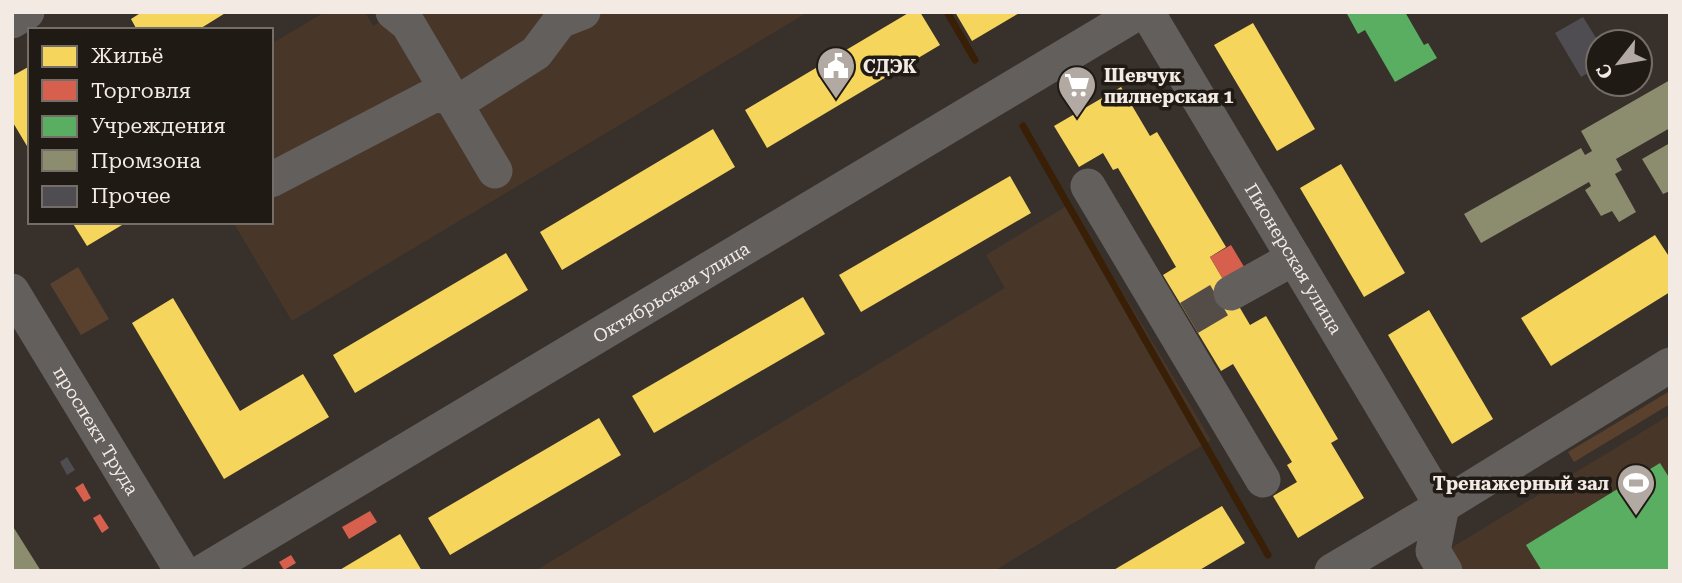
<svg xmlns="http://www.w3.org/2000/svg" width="1682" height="583" viewBox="0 0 1682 583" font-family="'Roboto Serif',serif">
<rect width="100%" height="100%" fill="#38312b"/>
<path fill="#483729" d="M325,12H365L373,26L397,12H808L292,321L233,222H271V44Z
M1070,204L1211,440L994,571H535L1005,288L986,255Z
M1670,415V571H1457L1446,551Z"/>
<path fill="#5a412d" d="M78,267L109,319L81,335L50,284Z
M1670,391V404L1574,462L1568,452Z"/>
<path fill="#f6d55c" d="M142,12H227L198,30H137L131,19Z
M910,12H920L940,45L767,148L745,110Z
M955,12H1021L972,41Z
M1253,23L1315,129L1277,151L1214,45Z
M30,66V151L12,121V76Z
M1121,87L1150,136L1157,132L1226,247L1210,257L1250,325L1266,316L1338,439L1331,443L1364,498L1298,538L1273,496L1297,482L1287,465L1292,462L1233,364L1221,371L1163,275L1176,267L1118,168L1113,170L1103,153L1079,167L1054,126Z
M713,129L735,167L562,270L540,232Z
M1341,164L1405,273L1364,297L1300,188Z
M1010,176L1031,213L861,312L839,275Z
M72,222H127L87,246Z
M1655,235L1670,258V292L1551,366L1521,318Z
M506,253L528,290L355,393L333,355Z
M803,297L825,334L654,433L632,396Z
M173,298L240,411L303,374L329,417L224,479L132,323Z
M1429,310L1493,419L1452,444L1388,335Z
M599,418L621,455L450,555L428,518Z
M1222,506L1245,543L1198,571H1112Z
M400,534L422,571H338Z"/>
<path fill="#d6604d" d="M1231,245L1249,275L1228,288L1210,257Z
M83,483L91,498L84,502L75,488Z
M370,511L377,522L349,539L342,527Z
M100,514L109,528L102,533L93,518Z
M291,555L296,563L284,570L279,562Z"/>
<path fill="#5aae61" d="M1346,12H1405L1424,45L1428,43L1437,58L1395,82L1365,30L1358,34Z
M1660,463L1670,479V571H1542L1526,545Z"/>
<path fill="#8c8c6e" d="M1670,80V128L1616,159L1622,170L1615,174L1636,212L1619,222L1612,211L1601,216L1585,190L1591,186L1589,182L1481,243L1464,214L1581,148L1585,155L1592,151L1581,131Z
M1670,143V191L1663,194L1642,159Z
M12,525L41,571H12Z"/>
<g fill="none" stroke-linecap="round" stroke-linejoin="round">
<path stroke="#381f06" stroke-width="7" d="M947,12L975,60
M1023,126L1268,555"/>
</g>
<path fill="#4f4d52" d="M1583,17L1598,41V67L1581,77L1555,33Z
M67,457L75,470L67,475L60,462Z"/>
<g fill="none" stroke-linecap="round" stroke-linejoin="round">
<path stroke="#544d47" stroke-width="35" stroke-dasharray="35 18" stroke-linecap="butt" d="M1189,318L1231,293"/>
<g stroke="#625f5d" stroke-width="35">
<path d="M393,12L408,24L495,171"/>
<path id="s1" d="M1147,12L1442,506L1433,551L1445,571"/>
<path d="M12,21L27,12"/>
<path d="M271,180L434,95L465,98L536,53L560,21L583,12"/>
<path d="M1088,186L1263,480"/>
<path id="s2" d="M12,291L182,571"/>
<path d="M1231,293L1294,258"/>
<path id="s3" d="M204,571L1139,12"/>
<path d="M1332,571L1442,506L1670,365"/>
</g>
</g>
<defs>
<symbol id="civic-pin" viewBox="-11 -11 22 30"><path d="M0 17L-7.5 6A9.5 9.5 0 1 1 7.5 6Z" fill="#b2a9a3" stroke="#201a15"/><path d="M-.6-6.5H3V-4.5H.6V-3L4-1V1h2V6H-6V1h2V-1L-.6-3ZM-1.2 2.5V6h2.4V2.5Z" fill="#fff"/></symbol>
<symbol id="supermarket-pin" viewBox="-11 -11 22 30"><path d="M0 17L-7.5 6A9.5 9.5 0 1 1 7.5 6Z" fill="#b2a9a3" stroke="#201a15"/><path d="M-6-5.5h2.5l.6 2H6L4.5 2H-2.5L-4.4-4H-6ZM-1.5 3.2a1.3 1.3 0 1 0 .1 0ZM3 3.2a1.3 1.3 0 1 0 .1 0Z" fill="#fff"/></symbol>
<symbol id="stadium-pin" viewBox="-11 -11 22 30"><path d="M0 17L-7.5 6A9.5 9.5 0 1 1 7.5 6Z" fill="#b2a9a3" stroke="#201a15"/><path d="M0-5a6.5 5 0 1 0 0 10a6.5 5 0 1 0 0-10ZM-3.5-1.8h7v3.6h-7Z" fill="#fff"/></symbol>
</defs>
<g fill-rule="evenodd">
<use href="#civic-pin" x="814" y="44" width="44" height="60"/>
<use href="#supermarket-pin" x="1055" y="63" width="44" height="60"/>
<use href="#stadium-pin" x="1614" y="461" width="44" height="60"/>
</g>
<g text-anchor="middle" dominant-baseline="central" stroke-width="7" stroke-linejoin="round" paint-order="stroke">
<g font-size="18" font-weight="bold" fill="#f3eae4" stroke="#201a15" text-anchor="start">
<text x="863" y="66">СДЭК</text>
<text x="1104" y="75">Шевчук<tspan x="1104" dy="21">пилнерская 1</tspan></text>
<text x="1609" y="483" text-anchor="end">Тренажерный зал</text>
</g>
<g font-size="18" fill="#f3eae4" stroke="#201a15">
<text stroke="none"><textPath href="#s1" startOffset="287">Пионерская улица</textPath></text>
<text stroke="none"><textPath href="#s3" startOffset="544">Октябрьская улица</textPath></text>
<text stroke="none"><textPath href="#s2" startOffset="163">проспект Труда</textPath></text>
</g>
</g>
<rect width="1682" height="583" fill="none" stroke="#f3eae4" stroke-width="28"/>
<rect x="28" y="28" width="245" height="196" fill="#201a15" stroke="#746d68" stroke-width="2"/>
<rect x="42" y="46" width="35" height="21" fill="#f6d55c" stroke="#746d68" stroke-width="2"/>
<text x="91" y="63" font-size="21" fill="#f3eae4">Жильё</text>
<rect x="42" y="80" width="35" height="21" fill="#d6604d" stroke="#746d68" stroke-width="2"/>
<text x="91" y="98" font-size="21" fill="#f3eae4">Торговля</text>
<rect x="42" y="116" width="35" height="21" fill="#5aae61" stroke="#746d68" stroke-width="2"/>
<text x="91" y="133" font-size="21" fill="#f3eae4">Учреждения</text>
<rect x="42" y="150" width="35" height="21" fill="#8c8c6e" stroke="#746d68" stroke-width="2"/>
<text x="91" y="168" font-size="21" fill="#f3eae4">Промзона</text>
<rect x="42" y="186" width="35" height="21" fill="#4f4d52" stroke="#746d68" stroke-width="2"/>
<text x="91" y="203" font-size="21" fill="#f3eae4">Прочее</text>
<g transform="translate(1619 63) rotate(239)"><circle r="33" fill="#201a15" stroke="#746d68" stroke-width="2"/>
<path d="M0-5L12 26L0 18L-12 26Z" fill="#b2a9a3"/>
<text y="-10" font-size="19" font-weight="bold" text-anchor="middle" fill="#f3eae4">С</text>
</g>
</svg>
